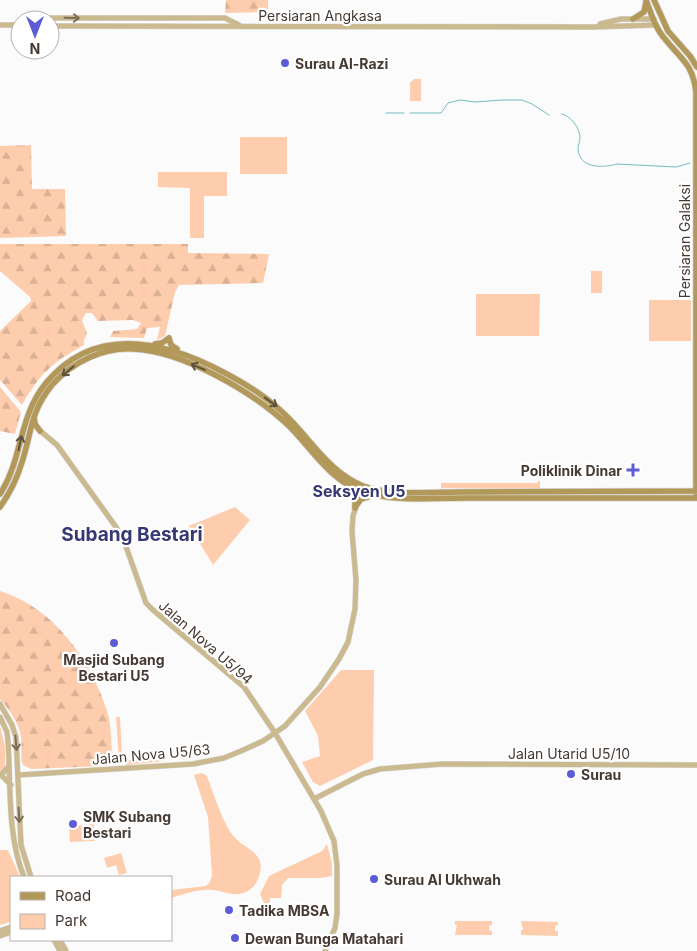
<svg xmlns="http://www.w3.org/2000/svg" width="697" height="951" viewBox="0 0 697 951" font-family="Inter,sans-serif">
<defs>
<pattern id="forest-firs" width="22" height="20" patternUnits="userSpaceOnUse" patternTransform="scale(1.25)"><rect width="22" height="20" fill="#fecdae"/><path d="M5 1l3.5 6h-7zM16 11l3.5 6h-7z" fill="#dbb196"/></pattern>
</defs>
<rect width="100%" height="100%" fill="#fbfbfb"/>
<path fill="#fecdae" d="M414,79H421V101H410V83Z
M240,137H287V174H240Z
M158,172H227V196H204V238H190V188L158,187Z
M591,271H602V293H591Z
M476,294H540L539,336H476Z
M649,300H691V341H649Z
M538,481H540V489L441,488V483H537Z
M235,507L250,520L213,565L189,526Z
M341,670H374L373,760L320,786L313,782L302,762L320,756L318,736L305,711Z
M116,717H120L122,756L126,760L164,758L165,754L166,759L165,761L127,765L119,761Z
M0,726L5,747V767L0,772Z
M202,773L207,776C214,795 220,815 231,833C243,851 271,851 257,881C254,888 247,893 239,894C230,895 222,891 213,890C198,889 185,894 171,898V890L206,886L210,882L212,875L208,817L194,775Z
M94,824L95,841L70,842L69,826Z
M327,844L332,863V876L320,878H288L282,885L281,898H270V912L267,910L260,894L269,876L322,851Z
M0,850H8L20,877H11V922L0,925Z
M121,853L127,873L119,875L116,865L107,868L104,858Z
M455,921H492V925L489,926V930L492,931V935H455L457,925H455Z
M521,921L558,922V925L555,926V931H558V936L521,935V930H523Z"/>
<path fill="url(#forest-firs)" d="M226,0H268V12L225,13Z
M31,145L32,189H65L66,236L0,238V146Z
M0,244H188V253L269,254L263,283L179,285L175,292L165,336L157,340L160,327L147,328L144,338L110,337L113,331L137,329L141,323L133,320L98,321L92,313H86L82,320L87,334L84,340V345C52,363 41,372 22,405L0,380V331L31,301L30,297L0,271Z
M0,387L21,412L15,434L0,431Z
M0,591C53,607 91,660 107,711C112,726 111,745 112,761L103,766L31,769L23,765C19,756 23,747 21,737C19,723 9,709 0,699Z"/>
<g fill="none" stroke-linecap="round" stroke-linejoin="round">
<path stroke="#77bdc1" stroke-width="1" d="M386,113H404
M410,113H441L448,103L460,100L475,102L502,100H522L532,104L549,115
M562,114C571,116 580,128 580,138C580,141 578,146 578,149C579,169 604,168 617,164L676,167L690,163"/>
<defs>
<path id="tertiary" d="M24,18H225L239,25
M600,24L621,19H654
M0,25H20
M50,26L593,27L656,25
M38,429L57,445L116,527L124,541L146,603L153,610L244,687L275,733L321,811L334,841L337,866V914L335,928L325,951
M0,704L12,725L16,737L21,845L31,877
M0,717L7,732L8,741C11,786 7,835 24,877
M9,766L1,775L11,785
M18,775L193,764L224,758L241,751L263,741L285,726L320,687L339,659L348,642L355,609L356,580L352,531L353,516L362,489
M314,799L363,774L380,769L442,764L697,765
M0,931L11,927
M0,936L11,932
M54,940L60,951
M60,940L66,951"/>
<path id="secondary" d="M646,0C651,13 655,28 665,39C681,59 693,64 696,92V493
M654,0L668,31L690,56L697,67
M633,19L644,12L646,2
M155,344L162,343L169,338L171,345L177,349
M34,417L35,424L40,431
M349,487L355,499V508
M0,494C23,459 18,417 46,383C95,324 165,341 225,373C244,383 264,395 280,410C308,434 327,472 363,486C388,496 435,492 463,492C541,492 619,491 697,491
M0,507C10,493 17,479 22,462C32,431 30,412 52,385C72,362 103,347 134,349C183,351 255,393 290,427C312,449 330,480 361,491C388,502 436,498 465,498C543,498 620,498 697,498
M355,507L361,499L371,496"/>
</defs>
<use href="#tertiary" stroke="#dad8d7" stroke-width="6"/>
<use href="#secondary" stroke="#dad8d7" stroke-width="7"/>
<use href="#tertiary" stroke="#cbba90" stroke-width="5"/>
<use href="#secondary" stroke="#b39959" stroke-width="5.5"/>
</g>
<defs><path id="oneway-shaft" d="M-6 0H5M1.5-3L5.5 0L1.5 3" fill="none" stroke-width="1.6" stroke-linecap="round" stroke-linejoin="round" transform="scale(1.25)"/></defs>
<g stroke="#7b6d58">
<use href="#oneway-shaft" transform="translate(72 18) rotate(1)"/>
<use href="#oneway-shaft" transform="translate(16 743) rotate(85)"/>
<use href="#oneway-shaft" transform="translate(19 815) rotate(87)"/>
</g>
<g stroke="#60513c">
<use href="#oneway-shaft" transform="translate(198 367) rotate(-157)"/>
<use href="#oneway-shaft" transform="translate(68 371) rotate(141)"/>
<use href="#oneway-shaft" transform="translate(271 402) rotate(36)"/>
<use href="#oneway-shaft" transform="translate(20 443) rotate(-78)"/>
</g>
<g fill="#5c5cd4" stroke="#fff" stroke-width="2">
<circle cx="285" cy="63" r="5"/>
<path d="M630.5 462.5h5v5h5v5h-5v5h-5v-5h-5v-5h5z"/>
<circle cx="114" cy="643" r="5"/>
<circle cx="571" cy="774" r="5"/>
<circle cx="73" cy="824" r="5"/>
<circle cx="374" cy="879" r="5"/>
<circle cx="229" cy="910" r="5"/>
<circle cx="235" cy="938" r="5"/>
</g>
<g text-anchor="middle" dominant-baseline="central" stroke-width="4.5" stroke-linejoin="round" paint-order="stroke">
<g font-size="14" fill="#453932" stroke="#fff">
<text x="320" y="15">Persiaran Angkasa</text>
<text transform="translate(684 241) rotate(-90)">Persiaran Galaksi</text>
<text transform="translate(206 642) rotate(41)">Jalan Nova U5/94</text>
<text x="569" y="753">Jalan Utarid U5/10</text>
<text transform="translate(151 754) rotate(-5)">Jalan Nova U5/63</text>
</g>
<g font-size="14" font-weight="bold" fill="#453932" stroke="#fff" text-anchor="start">
<text x="295" y="63">Surau Al-Razi</text>
<text x="622" y="470" text-anchor="end">Poliklinik Dinar</text>
<text x="114" y="659" text-anchor="middle">Masjid Subang<tspan x="114" dy="16">Bestari U5</tspan></text>
<text x="581" y="774">Surau</text>
<text x="83" y="816">SMK Subang<tspan x="83" dy="16">Bestari</tspan></text>
<text x="384" y="879">Surau Al Ukhwah</text>
<text x="239" y="910">Tadika MBSA</text>
<text x="245" y="938">Dewan Bunga Matahari</text>
</g>
<g font-size="16" font-weight="bold" fill="#363874" stroke="#fff">
<text x="359" y="491">Seksyen U5</text>
</g>
<g font-size="19" font-weight="bold" fill="#363874" stroke="#fff">
<text x="132" y="534">Subang Bestari</text>
</g>
</g>
<rect x="10" y="876" width="162" height="65" fill="#ffffff" stroke="#b5b0ad"/>
<rect x="20" y="892" width="25" height="8" fill="#b39959" stroke="#b5b0ad"/>
<text x="55" y="901" font-size="15" fill="#453932">Road</text>
<rect x="20" y="914" width="25" height="15" fill="#fecdae" stroke="#b5b0ad"/>
<text x="55" y="926" font-size="15" fill="#453932">Park</text>
<g transform="translate(35 35) rotate(180)"><circle r="24" fill="#ffffff" stroke="#b5b0ad"/>
<path d="M0-4L9 19L0 12L-9 19Z" fill="#5c5cd4"/>
<text y="-8" font-size="14" font-weight="bold" text-anchor="middle" fill="#453932">N</text>
</g>
</svg>
